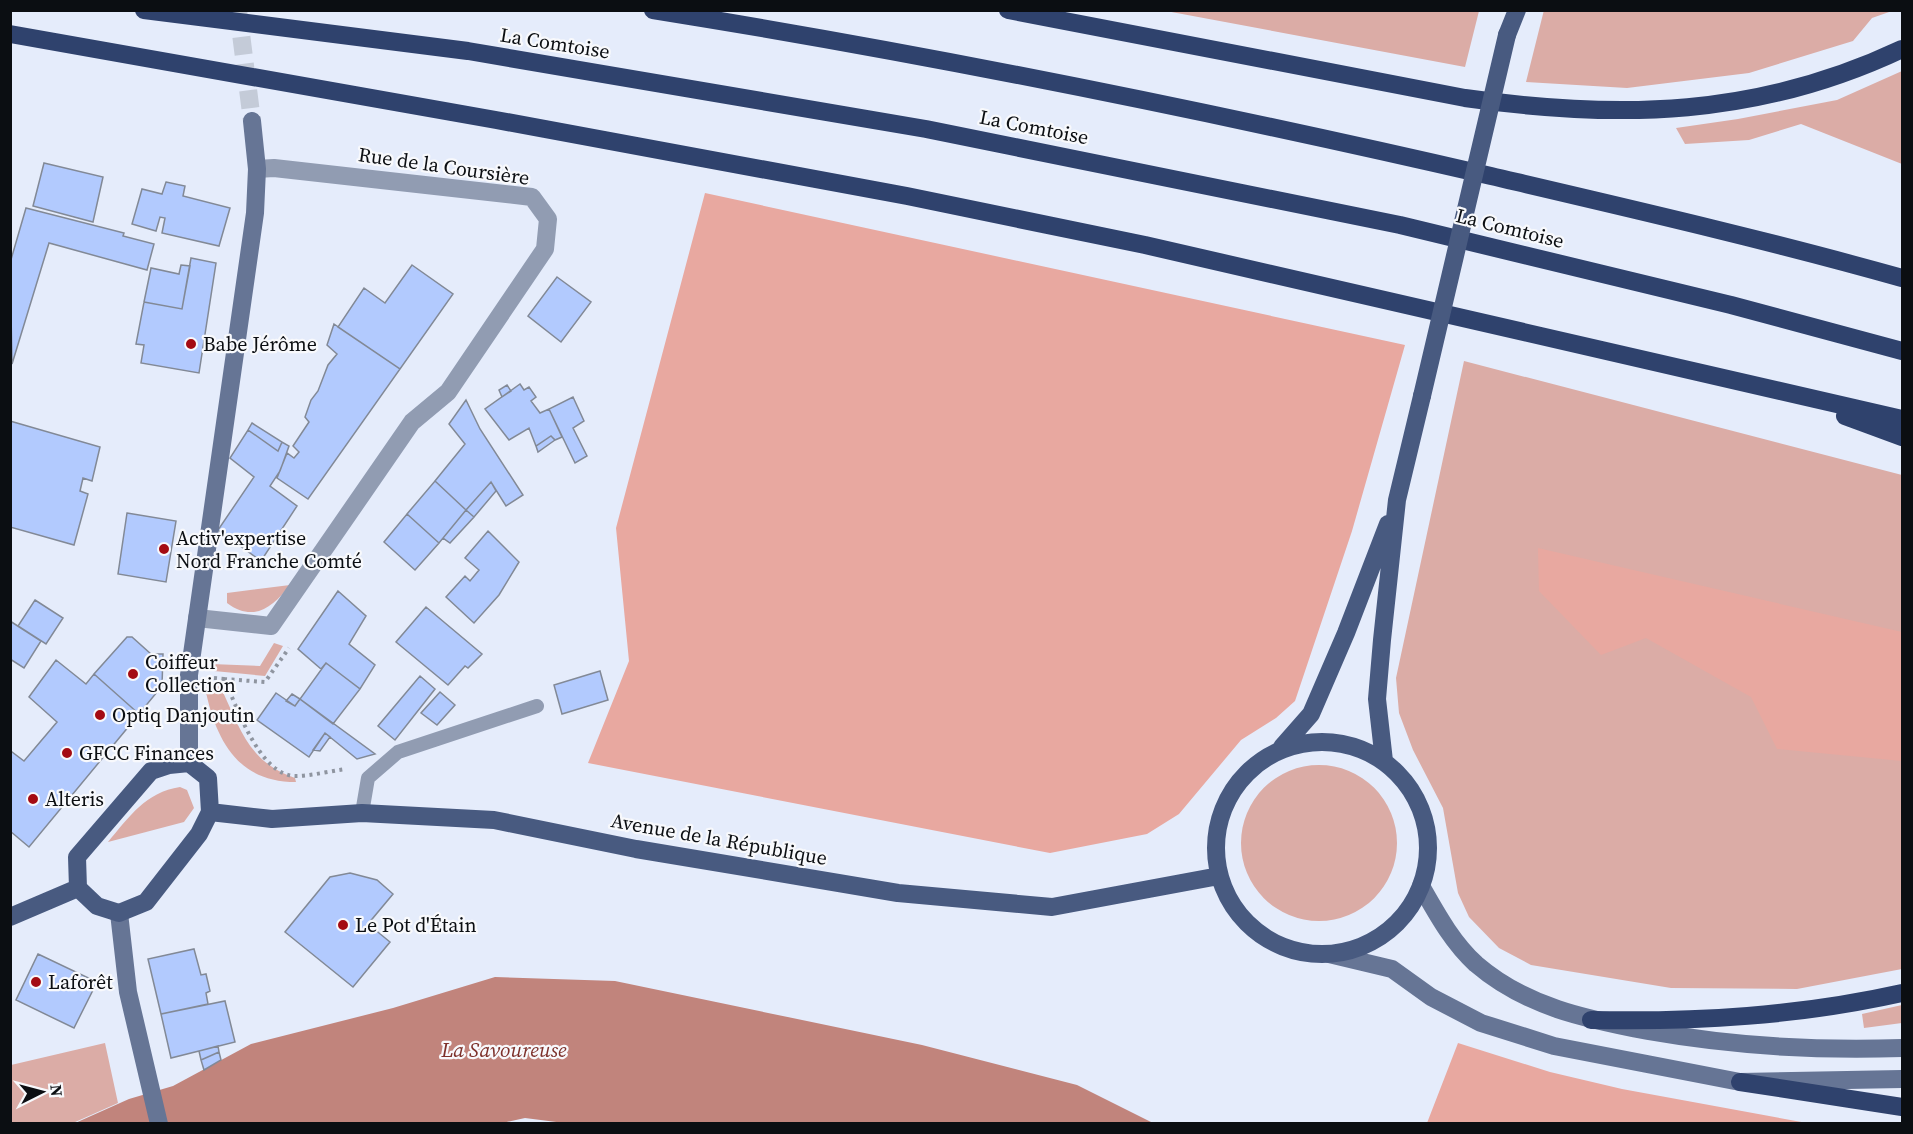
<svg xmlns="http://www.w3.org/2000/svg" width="1913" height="1134" viewBox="0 0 1913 1134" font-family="'Source Serif 4',serif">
<rect width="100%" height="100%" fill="#e5ecfb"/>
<path fill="#dbaca6" d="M1544,10H1892V11L1872,18L1853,41L1749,73L1627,88L1526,82Z
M1166,11H1479L1465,67Z
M1902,71V164L1801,124L1749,140L1685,144L1676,128L1738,119L1837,100Z
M1464,361L1902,475V969L1797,989L1671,988L1531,965L1499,948L1469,917L1458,893L1443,808L1413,750L1399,713L1396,678Z
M290,585C273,607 254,623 227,603V593Z
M274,643L283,646L265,676L214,671L211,664L260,666Z
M220,686C241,729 247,761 295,778L296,782C237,782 216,740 205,688Z
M1241 843a78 78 0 1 1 156 0a78 78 0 1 1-156 0Z
M180,787L187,790L194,808L184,822L108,842C129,817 146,792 180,787Z
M1902,1005V1023L1864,1028L1862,1014Z
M105,1043L118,1103L73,1123H11V1065Z"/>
<path fill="#e8a8a0" d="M705,193L1405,345L1352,531L1295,701L1276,718L1241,740L1179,814L1147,834L1050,853L588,763L629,661L616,528Z
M1538,548L1902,632V761L1777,749L1751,697L1646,638L1601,655L1539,591Z
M1458,1043L1550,1072L1622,1089L1807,1123H1427Z"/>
<path fill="#c1847c" d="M495,977L615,981L922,1045L1077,1085L1153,1123H1169L572,1124L525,1118L497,1124H73L129,1099L173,1086L251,1044L393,1008Z"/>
<path fill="#b2cafe" stroke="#828996" stroke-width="1.5" d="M44,163L103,177L93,222L33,206Z
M166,182L185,186L183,196L230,208L219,246L162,233L165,218L160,217L156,231L132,224L142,189L162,194Z
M26,208L124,233L123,236L154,244L147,270L49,243L12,364L10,263Z
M191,258L216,263L199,373L141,363L144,345L136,344L144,302L182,309Z
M181,265L190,266L182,309L144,302L151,268L179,274Z
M412,265L453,294L400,369L338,327L364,288L385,303Z
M557,277L591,302L561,342L528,316Z
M334,324L400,369L308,499L277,478L287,453L294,458L299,452L293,446L309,422L305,417L311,400L318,391L328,365L337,354L327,345Z
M520,384L524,390L529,387L536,397L531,401L540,413L549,409L562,437L555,440L551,436L536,446L529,428L509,440L485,409Z
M507,385L511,391L502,397L499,390Z
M573,397L584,421L573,428L587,456L575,463L549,409Z
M466,400L480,429L523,495L506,506L491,482L466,510L435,481L465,444L449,424Z
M10,421L100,447L92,481L83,478L80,491L88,494L74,545L10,527Z
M252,423L282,442L278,451L248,430Z
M248,430L278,451L282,442L289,446L280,471L270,486L297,506L261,561L218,530L254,477L230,458Z
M551,436L555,440L538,452L536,446Z
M435,481L466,510L439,543L407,514Z
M491,482L496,491L474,517L466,510Z
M466,510L474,517L450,543L443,538Z
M127,513L176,521L166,582L118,574Z
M407,514L439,543L415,570L384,542Z
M488,531L519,562L499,595L474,623L446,597L465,576L470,581L479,570L465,558Z
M338,591L366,616L349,644L375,665L360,689L326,663L321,669L298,649Z
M35,600L63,618L46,644L18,626Z
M426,607L482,654L468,668L465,666L448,685L396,642Z
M10,621L41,641L24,668L10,659Z
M127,637H132L151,654H163L162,686L139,714L94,674Z
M56,660L86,684L94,674L139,714L29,847L10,831V754L12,752L24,761L57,722L29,697Z
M326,663L360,689L333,724L300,699Z
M600,671L608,700L562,714L554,685Z
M420,676L435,689L395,740L378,726Z
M440,692L455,705L437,725L421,713Z
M276,693L295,706L300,699L375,754L357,759L325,733L309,757L257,720Z
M292,694L300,699L295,706L286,701Z
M325,733L330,737L320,751L313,750Z
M350,873L377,880L393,894L368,924L390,942L353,987L285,932L330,877Z
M194,949L201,975L206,974L210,991L206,993L208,1004L161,1014L148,959Z
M38,954L97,982L74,1028L16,1000Z
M225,1001L235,1042L171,1058L161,1014Z
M218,1046L219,1052L201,1060L199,1051Z
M219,1052L221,1060L204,1070L201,1060Z"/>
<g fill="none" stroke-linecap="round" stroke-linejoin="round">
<path stroke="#c4cbd8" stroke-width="18" stroke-dasharray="18 9" stroke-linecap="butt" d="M238,10L252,121"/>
<path stroke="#8f95a0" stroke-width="4" stroke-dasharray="3 4.5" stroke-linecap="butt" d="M214,678L224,679C237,706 259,775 295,776C311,776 330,771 346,769
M224,679L265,682L289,648"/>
<path stroke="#919cb2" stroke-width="14" d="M362,813L368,778L398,752L537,706"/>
<path stroke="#919cb2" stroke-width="18" d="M197,618L271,626L412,422L448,392L545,249L548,219L532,197L274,168L257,169"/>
<path stroke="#667595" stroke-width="18" d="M189,763V675L255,213L257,169L252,121
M1421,886C1437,914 1452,942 1476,964C1526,1007 1586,1019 1648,1031C1733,1046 1816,1051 1902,1048
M119,913L128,992L159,1124
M1329,954L1392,969L1431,997L1481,1023L1554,1046L1740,1082L1902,1079"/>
<path stroke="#485a80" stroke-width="18" d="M1507,35L1517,10
M1216 848a106 106 0 1 1 212 0a106 106 0 1 1-212 0Z
M1282,747L1311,714L1346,633L1388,524
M1384,761L1377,699L1382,640L1397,500L1422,396
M189,763L208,778L210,812L199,834L146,902L119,913L97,906L78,888L77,857L151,771L169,765Z
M210,812L272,819L362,813L494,820L636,849L898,893L1052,907L1219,876
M10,917L78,888"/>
<path stroke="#2f426d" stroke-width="18" d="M144,10L468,51L926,129L1400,225L1731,305L1902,351
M653,10C934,55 1213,112 1491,176C1628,208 1767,240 1902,278
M1008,10L1465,98C1620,120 1758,117 1902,49
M10,34L496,120L907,196L1145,245L1902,419
M1845,416L1902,437
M1591,1020C1697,1022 1799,1016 1902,993
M1740,1082L1902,1107"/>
<path stroke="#485a80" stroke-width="18" d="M1422,396L1507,35"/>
</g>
<g fill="#a40b13" stroke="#f8f9fc" stroke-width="2">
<circle cx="191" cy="344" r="6"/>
<circle cx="164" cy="549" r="6"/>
<circle cx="133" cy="674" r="6"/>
<circle cx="100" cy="715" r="6"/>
<circle cx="67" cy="753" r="6"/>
<circle cx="33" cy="799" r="6"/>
<circle cx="343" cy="925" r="6"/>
<circle cx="36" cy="982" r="6"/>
</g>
<g text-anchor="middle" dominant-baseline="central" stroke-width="4.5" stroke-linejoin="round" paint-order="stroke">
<g font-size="20" fill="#0b0e12" stroke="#f8f9fc">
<text transform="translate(555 43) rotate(9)">La Comtoise</text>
<text transform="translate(1034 127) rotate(11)">La Comtoise</text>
<text transform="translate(444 166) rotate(8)">Rue de la Coursière</text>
<text transform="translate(1510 228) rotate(14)">La Comtoise</text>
<text transform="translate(719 839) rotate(10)">Avenue de la République</text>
</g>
<g font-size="20" fill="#0b0e12" stroke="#f8f9fc" text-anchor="start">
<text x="203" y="344">Babe Jérôme</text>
<text x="176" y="538">Activ'expertise<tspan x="176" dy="23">Nord Franche Comté</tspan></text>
<text x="145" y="662">Coiffeur<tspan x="145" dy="23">Collection</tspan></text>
<text x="112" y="715">Optiq Danjoutin</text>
<text x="79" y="753">GFCC Finances</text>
<text x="45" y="799">Alteris</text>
<text x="355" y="925">Le Pot d'Étain</text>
<text x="48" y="982">Laforêt</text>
</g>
<g font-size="21" font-style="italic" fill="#7d312b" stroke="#f8f9fc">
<text x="504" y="1049">La Savoureuse</text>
</g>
</g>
<rect width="1913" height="1134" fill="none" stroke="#0b0e12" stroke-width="24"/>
<g transform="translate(42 1092) rotate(84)" stroke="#f8f9fc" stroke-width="4.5" paint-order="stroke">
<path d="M0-4.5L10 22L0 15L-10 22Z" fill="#0b0e12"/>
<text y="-9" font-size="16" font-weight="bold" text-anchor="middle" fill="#0b0e12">N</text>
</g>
</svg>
